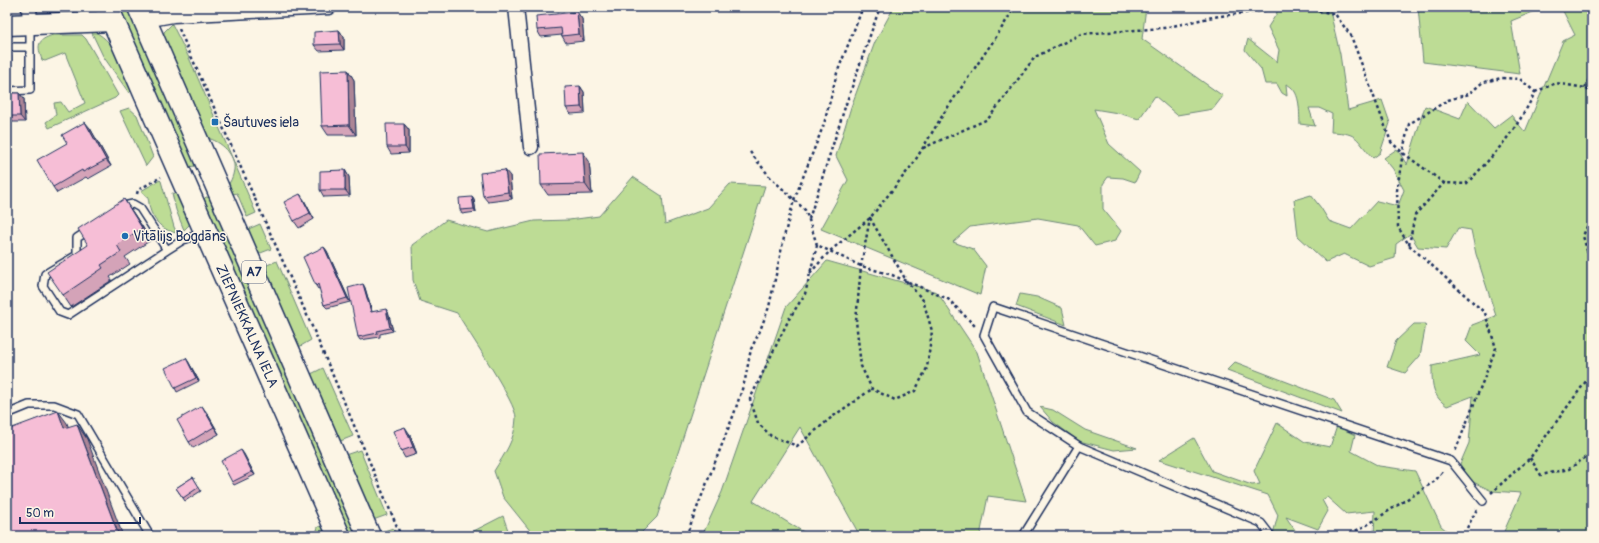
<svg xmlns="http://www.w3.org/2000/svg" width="1599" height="543" viewBox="0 0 1599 543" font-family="Pangolin,sans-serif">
<rect width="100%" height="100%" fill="#fcf5e5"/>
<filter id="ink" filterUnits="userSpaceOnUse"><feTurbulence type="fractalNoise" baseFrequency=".025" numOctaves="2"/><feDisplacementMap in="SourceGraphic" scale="8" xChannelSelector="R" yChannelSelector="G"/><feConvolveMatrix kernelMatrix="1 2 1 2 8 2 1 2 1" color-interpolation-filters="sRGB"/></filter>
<g filter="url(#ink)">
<path fill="#bddc95" stroke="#6c867a" d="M48,7H73L75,11C65,13 56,14 48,7Z
M117,7H129L197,163L195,166L188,167Z
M894,7H1146L1142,39L1223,96L1213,109L1177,115L1155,96L1139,119L1118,113L1094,109L1109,144L1140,172L1135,182L1123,178L1108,177L1103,184V209L1121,231L1115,241L1095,246L1078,225L1038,218L970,227L953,242L973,249L986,266L980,295L821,229L848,180L836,156L851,107L875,42Z
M1275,7H1329L1340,54L1348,110L1382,100L1390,123L1380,153L1373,158C1355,139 1360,133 1331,132L1332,114L1319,108H1309L1315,126L1300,124C1299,110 1301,90 1286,84L1287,96L1282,93L1277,84H1265L1261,69L1245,50L1248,39L1277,62L1279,50L1268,27L1277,13Z
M1418,7H1545L1511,21L1520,74L1423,62Z
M1561,7H1592V536H1502L1521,493L1492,491L1471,481L1460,464L1469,443L1473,396L1447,406C1432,396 1432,384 1432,366L1480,355L1466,341L1472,325L1496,316L1476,254L1471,230L1458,228L1446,249L1418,247L1410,234L1396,244L1395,258L1369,266L1344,254L1326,262L1298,236L1294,200L1311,195L1321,208L1329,221L1351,229L1377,201L1398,206L1404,190L1393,169L1384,158L1397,149L1407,165L1425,106L1460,119L1468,101L1494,128L1511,115L1525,132L1563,41L1575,35Z
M172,24L190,60L256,213L247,217L237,193L230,195L226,188C230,183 233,177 234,170C236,155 221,141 207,138L164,40V32Z
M95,32C117,43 123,69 132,90L129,93L103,56L92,33Z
M53,35H82L86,39L118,95L115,98L49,128L46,122L56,115L54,103L61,102L68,112L85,103L65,53L45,61L42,60C37,45 37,40 53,35Z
M129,108L137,115L153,157L146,166L120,111Z
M633,177L662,196L665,224L708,208L730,184L765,186L657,517L638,536H531L532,533L503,497L494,471C505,453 515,440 516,418C517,404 467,330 457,313L420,301L413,280L412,245L446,220L488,232L534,221L569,220L599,216Z
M160,180L161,181L174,227L177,233C165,231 156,224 151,212C147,202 152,199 141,191Z
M172,193C183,194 187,213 191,223L184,230L176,210Z
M206,197L212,198L359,536H348L203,200Z
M260,224L271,249L258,254L246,230Z
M277,261L311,340L299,347L262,267Z
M827,261L937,292L977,352L1026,501L988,496L980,536H860L800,427L753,501L810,536H702L722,492L786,307Z
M1020,294L1037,297L1062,308L1066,325L1016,306Z
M1414,324H1426L1420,356L1405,373L1387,367L1396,341Z
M1235,362L1334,400L1342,413L1227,370Z
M323,368L353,436L338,442L309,375Z
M1040,407L1053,410L1085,430L1137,448L1114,450L1079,441L1053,422Z
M1277,423L1305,442L1330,447L1337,426L1355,435L1351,451L1379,466L1415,471L1441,526L1453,536H1374L1375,511L1346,514L1327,497L1322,500L1328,511L1318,529L1286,517L1297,533L1294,536H1276L1273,534L1278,515L1268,495L1159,460L1194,438L1212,471L1252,485L1260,484L1254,471Z
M360,450L387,515L373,520L345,455Z
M503,516L510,536H464Z
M324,525L329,536H320L317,530L318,527Z
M393,528L397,536H380L378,533Z"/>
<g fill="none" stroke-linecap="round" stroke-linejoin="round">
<defs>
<path id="lane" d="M7,47H30
M7,91L30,90V25
M133,204L140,208L167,250L68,315L60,312L43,286L45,274L77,255V238L128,205Z
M167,250L183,240L204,233
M7,414L29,405H54L78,414L150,536
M1079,446L1027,412L984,335L993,307L1451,461L1483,501
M1023,536L1079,446L1261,523L1271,536"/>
<path id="street" d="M29,7L30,24
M516,7L531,147
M145,20L173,15L329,7"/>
<path id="secondary" d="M7,25L113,21"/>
<path id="highway" d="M107,7L339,536
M139,7L369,536"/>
</defs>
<use href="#lane" stroke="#1b2f5e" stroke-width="10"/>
<use href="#street" stroke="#1b2f5e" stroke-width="17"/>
<use href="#secondary" stroke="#1b2f5e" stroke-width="23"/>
<use href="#highway" stroke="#1b2f5e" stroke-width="25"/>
<path stroke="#1b2f5e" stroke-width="2.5" stroke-dasharray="3 3" stroke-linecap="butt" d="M1301,7L1335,14L1351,36L1391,142L1403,153L1444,183
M179,29L314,331L401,536
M1585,88L1592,73
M1535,92L1556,83L1585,88L1592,93
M923,148L988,119L1035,57L1081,34L1164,28L1213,17L1292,7
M750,152L770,177L805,210L809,220L817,245L861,266L892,275L948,299L975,326
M137,194L138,190L161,177
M1592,215L1583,236L1592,268
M870,218L907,282L923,300L932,331L927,368L915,391L895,400L872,389L861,366L856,321L861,266Z
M809,219L846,104L880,7
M817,245L805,294L789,319L750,399L758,423L771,436L797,446L832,417L872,389
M1409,245L1415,215L1444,183L1466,184C1493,157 1519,127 1535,92L1520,79L1502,78L1483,82L1469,94L1448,100L1409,124L1404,146L1397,190L1398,227L1409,245L1485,313L1496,348L1455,452
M810,273L830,251L870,218L913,164L944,113L996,37L1015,7
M1530,458L1541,475L1569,469L1586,457H1592
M1491,493L1530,458L1592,373
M1467,528L1477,509
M686,536L734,414L745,380L751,349L759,333L769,307L785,233L794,200L824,124L837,73L863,7
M1345,536L1367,525L1435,481L1444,470"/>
<use href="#lane" stroke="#fcf5e5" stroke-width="7"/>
<use href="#street" stroke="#fcf5e5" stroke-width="14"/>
<use href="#secondary" stroke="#fcf5e5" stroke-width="20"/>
<use href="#highway" stroke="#fcf5e5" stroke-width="22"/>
</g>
<path fill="#d4a3b8" stroke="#1b2f5e" d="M577,12L582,19L584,41L566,43L562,36V35L541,37L537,30Z
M339,30L344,37V50L319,51L314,45Z
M7,51L11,56L12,86H7Z
M348,70L354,80L356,135H328L322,126Z
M580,86L584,92L585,113L571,114L566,108Z
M7,89L10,93H19L24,99L25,122H10L11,140L7,141Z
M404,124L409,130V153L391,154L387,147Z
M90,128L111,166L88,179L86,177L57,193L53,187Z
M589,161L592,194L548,195L541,185Z
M345,170L349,177L350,196L324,197L320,190Z
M510,176L512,199L488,202L483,196Z
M300,194L304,200L314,219L299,228L294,221Z
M472,197L474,200L476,212L462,214L460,210Z
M132,211L151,240L125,257L130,264L110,277L112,280L71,307L63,295Z
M324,247L327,251L350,302L327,308L324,305L320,288L318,289L316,286Z
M363,284L365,288L372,312H388L393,331L380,334V337L360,340L358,337Z
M188,361L199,381L177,392L175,388Z
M207,413L219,434L193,448L189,442Z
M409,433L417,454L405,458L401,451Z
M241,450L255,475L234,485L232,482Z
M193,477L201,491L185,501L176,488Z"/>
<path fill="#ac8596" stroke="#1b2f5e" d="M577,12L582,19L584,41L579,34Z
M339,30L344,37V50L340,44Z
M7,51L11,56L12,86L7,79Z
M348,70L354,80L356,135L349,125Z
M580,86L584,92L585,113L581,107Z
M19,93L24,99L25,122L20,116Z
M7,118L10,122L11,140L7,135Z
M85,122L90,128L111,166L106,160Z
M404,124L409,130V153L405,147Z
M583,152L589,161L592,194L585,184Z
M345,170L349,177L350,196L345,190Z
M505,170L510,176L512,199L508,192Z
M300,194L304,200L314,219L310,213Z
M472,197L474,200L476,212L474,209Z
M124,199L132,211L151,240L142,228Z
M324,247L327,251L350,302L347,298Z
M363,284L365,288L373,315L371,312Z
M386,309L388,312L393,331L390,328Z
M186,358L188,361L199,381L196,378Z
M202,406L207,413L219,434L214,427Z
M58,411L67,423L73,440L64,428Z
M77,424L87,439L123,536H119Z
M405,427L409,433L417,454L413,447Z
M241,450L244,454L255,475L252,472Z"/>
<path fill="#f6bed6" stroke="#1b2f5e" d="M577,12L579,34L562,36L561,28L537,30L536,16Z
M339,30L340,44L314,45V32Z
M348,70L349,125L322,126L320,71Z
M580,86L581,107L566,108L565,87Z
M7,89H8V93H19L20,116H7Z
M85,122L106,160L83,172L82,170L53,187L37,160L67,143L62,135Z
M386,124H404L405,147H387Z
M583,152L585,184L541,185L540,154Z
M345,170V190H320V171Z
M505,170L508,192L483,196L480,173Z
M300,194L310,213L294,221L284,202Z
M472,197L474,209L460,210L459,198Z
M124,199L142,228L117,245L121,252L101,265L103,268L63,295L47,272L88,245L78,229Z
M324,247L347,298L324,305L318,284L316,286L303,257Z
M363,284L371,312L386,309L390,328L377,331L378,333L358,337L348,288Z
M186,358L196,378L175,388L165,368Z
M202,406L214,427L189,442L177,420Z
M58,411L64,428L77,424L78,427L119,536H9L7,530V430Z
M405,427L413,447L401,451L393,431Z
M241,450L252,472L232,482L221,461Z
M193,477L199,487L183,498L176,488Z
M296,532L298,536H289Z
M134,534L135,536H128Z"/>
</g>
<g fill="#1f6fb2" stroke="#fcf5e5" stroke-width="1.5">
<rect x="211" y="118" width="8" height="8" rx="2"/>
<circle cx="125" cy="236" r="4"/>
</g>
<g text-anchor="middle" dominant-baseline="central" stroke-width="3" stroke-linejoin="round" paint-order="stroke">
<rect fill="#fcf5e5" stroke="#5e6a86" stroke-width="1" x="242" y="261" width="24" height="22" rx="3"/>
<g font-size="13" font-weight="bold" fill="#1b2f5e">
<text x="254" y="272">A7</text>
</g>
<g font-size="14" fill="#1b2f5e" stroke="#fcf5e5" text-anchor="start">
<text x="223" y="122">Šautuves iela</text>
<text x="133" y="236">Vitālijs Bogdāns</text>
</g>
<g font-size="14" fill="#1b2f5e" stroke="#fcf5e5">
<text transform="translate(247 326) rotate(66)">ZIEPNIEKKALNA IELA</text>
</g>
</g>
<rect width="1599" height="543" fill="none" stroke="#fcf5e5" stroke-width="24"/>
<rect x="12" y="12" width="1575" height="519" fill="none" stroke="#1b2f5e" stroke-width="1.5" filter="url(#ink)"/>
<path d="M20 517v6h120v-6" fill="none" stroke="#1b2f5e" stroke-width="2"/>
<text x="26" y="517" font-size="12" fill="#1b2f5e" stroke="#fcf5e5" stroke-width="3" paint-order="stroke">50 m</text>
</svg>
